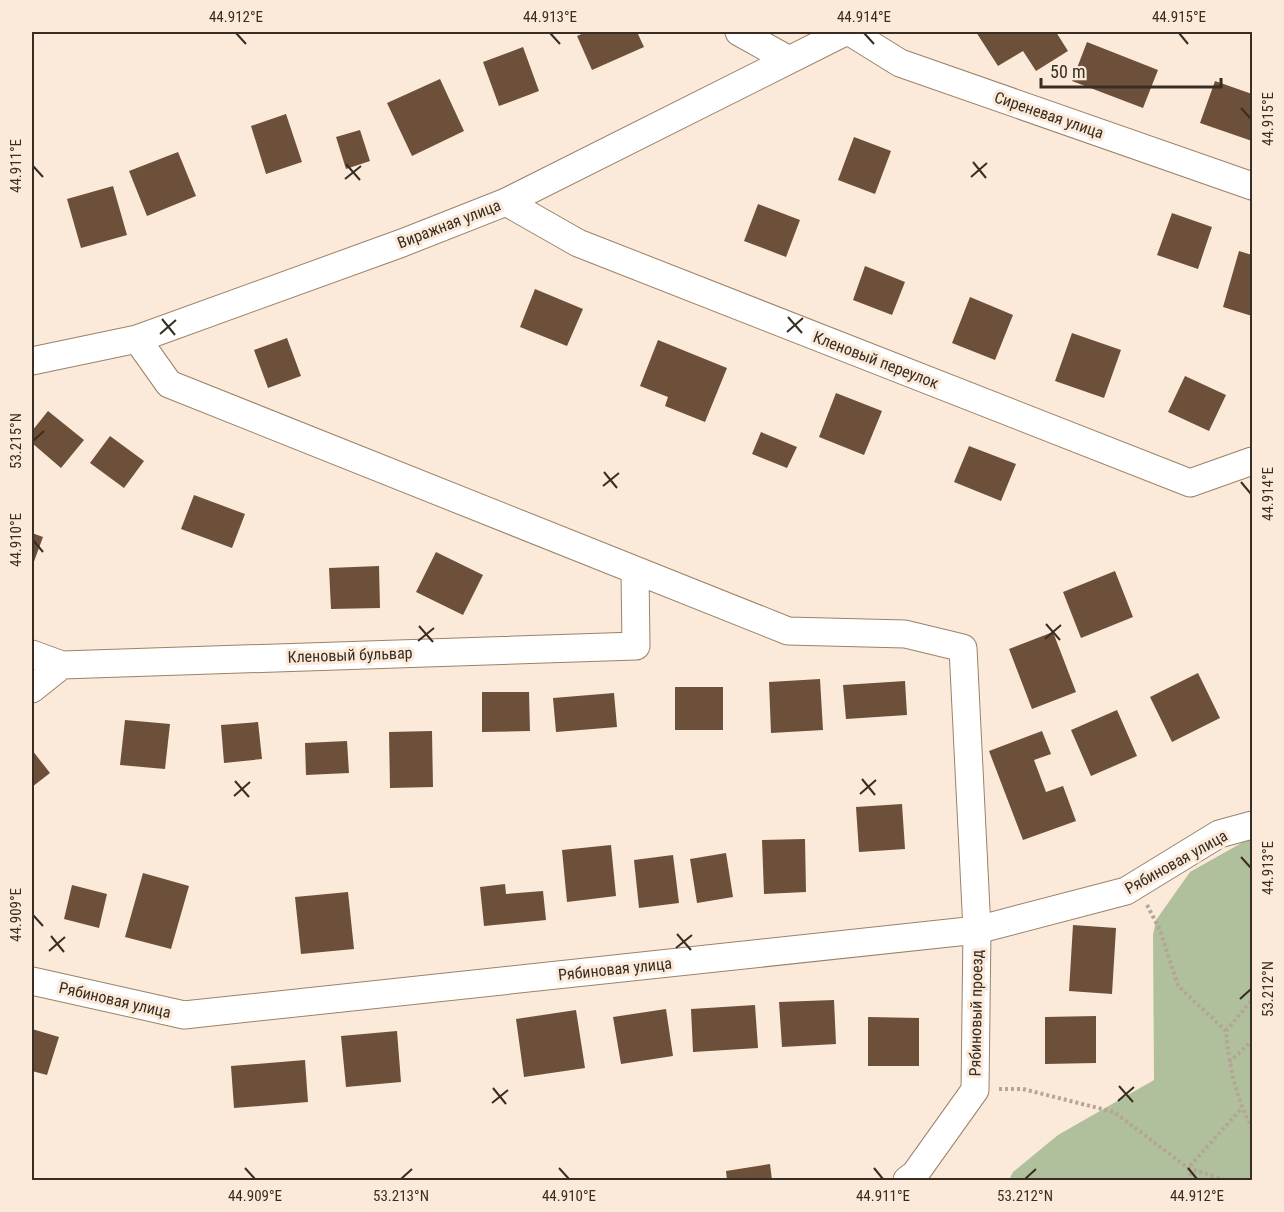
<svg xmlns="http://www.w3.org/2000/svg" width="1284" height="1212" viewBox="0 0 1284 1212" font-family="'Roboto Condensed',sans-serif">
<rect width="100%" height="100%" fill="#fbead9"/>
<path fill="#b0c09d" d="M1252,837V1180H1009L1013,1172L1058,1135L1154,1080L1153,935L1156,920L1190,872Z"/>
<path fill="#6d503a" d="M586,32H637L644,47L592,70L577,36Z
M976,32H1056L1068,51L1036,71L1023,51L998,66Z
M1087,42L1158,70L1143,108L1072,81Z
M523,47L539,91L499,106L483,62Z
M440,79L464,131L412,156L387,103Z
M1215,81L1252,94V141L1200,123Z
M286,114L302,162L266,174L251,126Z
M360,130L370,161L346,169L336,137Z
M854,137L891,151L875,194L838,180Z
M178,152L196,196L147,216L129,171Z
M113,186L127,235L81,248L67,199Z
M758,204L800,220L786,257L744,241Z
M1172,213L1212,227L1198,269L1157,255Z
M1239,251L1252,255V316L1223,307Z
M865,266L905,282L892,315L853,300Z
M535,289L583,309L567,346L520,327Z
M970,297L1013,315L995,360L952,343Z
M1072,333L1121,350L1104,398L1055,381Z
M287,338L301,376L268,388L254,350Z
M658,340L727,368L705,422L665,406L668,397L640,386Z
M1185,376L1226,395L1209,431L1168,412Z
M836,393L882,411L864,455L819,437Z
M48,411L84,440L61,468L32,443V431Z
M761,432L797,447L787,468L752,454Z
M110,436L144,461L124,488L90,463Z
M969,446L1016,464L1001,501L954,482Z
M194,495L245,514L232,548L181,529Z
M32,533L43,537L32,567Z
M436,552L483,575L463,615L416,592Z
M379,566L380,608L331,609L329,568Z
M1115,571L1133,617L1081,638L1063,592Z
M1053,632L1076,692L1032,709L1009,649Z
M1198,673L1220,718L1172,742L1150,697Z
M820,679L823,730L771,733L769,682Z
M905,681L907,715L846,719L843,685Z
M675,687H723V730H675Z
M482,692H529L530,731L482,732Z
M614,693L617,727L556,732L553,698Z
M1117,710L1137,756L1091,776L1071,730Z
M125,720L170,724L165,769L120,765Z
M258,722L262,759L224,763L221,725Z
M432,731L433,787L390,788L389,732Z
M1042,731L1051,754L1034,760L1046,792L1063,786L1076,821L1023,840L989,751Z
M347,741L349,773L306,775L305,743Z
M32,750L50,773L32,787Z
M902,804L905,849L859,852L856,807Z
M805,839L806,892L764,894L762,840Z
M611,845L616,896L567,902L562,850Z
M726,853L733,897L697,903L690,859Z
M673,855L679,903L639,908L634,860Z
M143,873L189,886L171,949L125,937Z
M505,884L506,894L543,891L546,920L484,926L480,887Z
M72,885L107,894L99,928L64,919Z
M348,892L354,949L301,954L295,897Z
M1073,925L1116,928L1112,994L1069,991Z
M834,1000L836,1044L782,1047L779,1002Z
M755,1005L758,1048L693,1052L691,1009Z
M666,1009L673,1056L621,1064L613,1017Z
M576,1010L585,1068L524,1077L516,1019Z
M1096,1016V1063L1045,1064V1017Z
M868,1017L919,1018V1066H868Z
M32,1029L59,1037L47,1075L32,1071Z
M397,1031L401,1082L346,1087L341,1036Z
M305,1060L308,1102L234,1108L231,1066Z
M770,1164L772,1180H727L726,1171Z"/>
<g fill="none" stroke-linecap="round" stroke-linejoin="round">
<defs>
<path id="street" d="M739,32L789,60
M850,32L900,63L1252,186
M506,202L578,243L1190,483L1252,461
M137,339L169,384L788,631L905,634L963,648L977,930L975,1090L915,1174L907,1180
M32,361L137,339L402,243L506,202L845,32
M32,654L62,665L636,646L635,572
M32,689L62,665
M32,981L184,1015L977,930L1126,891L1219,834L1252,825"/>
</defs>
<use href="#street" stroke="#9b8267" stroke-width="29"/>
<path stroke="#b4a596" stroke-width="4" stroke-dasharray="3 3" stroke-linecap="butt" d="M1147,905L1160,930L1178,986L1226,1031C1229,1066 1236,1098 1252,1128
M1226,1031L1252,1000
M1229,1062L1252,1041
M999,1089H1023L1114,1112L1188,1168L1192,1180
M1225,1180L1188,1168L1242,1108"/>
<use href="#street" stroke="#fff" stroke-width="27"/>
</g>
<path fill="none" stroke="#382d22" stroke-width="2" d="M236,33L246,44M550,33L560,44M864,33L874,44M1179,33L1188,44M1241,108L1251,119M973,162L986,178M346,164L360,180M33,166L43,177M971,177L987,163M345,179L361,166M788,317L802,333M162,319L175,335M787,332L803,318M160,334L176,320M33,441L44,431M604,472L617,488M1241,482L1251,494M603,486L619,473M33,540L43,552M1046,624L1060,640M419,626L433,642M1045,639L1061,625M418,641L434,628M862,779L875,795M235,781L249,797M860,794L876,780M234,796L250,782M1241,857L1251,868M33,915L43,926M677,934L691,950M51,936L64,952M676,948L692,935M49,951L65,937M1240,999L1251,989M1119,1086L1133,1102M493,1088L506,1104M1118,1101L1134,1087M492,1103L508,1090M245,1168L255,1179M559,1168L569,1179M874,1168L883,1179M1188,1168L1197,1179M401,1179L412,1169M1025,1179L1036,1169"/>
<g text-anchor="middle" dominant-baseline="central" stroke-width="6" stroke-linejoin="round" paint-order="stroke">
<g font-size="16" fill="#382d22" stroke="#fbead9">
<text transform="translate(1049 115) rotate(19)">Сиреневая улица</text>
<text transform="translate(449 224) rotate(-21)">Виражная улица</text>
<text transform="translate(876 360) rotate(21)">Кленовый переулок</text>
<text transform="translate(350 655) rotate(-2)">Кленовый бульвар</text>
<text transform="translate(1176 862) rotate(-29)">Рябиновая улица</text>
<text transform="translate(615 969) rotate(-6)">Рябиновая улица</text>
<text transform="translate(115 1000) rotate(13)">Рябиновая улица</text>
<text transform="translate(976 1013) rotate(-89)">Рябиновый проезд</text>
</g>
</g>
<rect width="1284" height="1212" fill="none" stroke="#fbead9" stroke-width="66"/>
<path d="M1041 78v9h180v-9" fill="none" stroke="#382d22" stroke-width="3"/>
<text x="1050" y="78" font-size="18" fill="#382d22" stroke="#fbead9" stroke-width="4.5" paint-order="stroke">50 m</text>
<rect x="33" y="33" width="1218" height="1146" fill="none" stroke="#382d22" stroke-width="2"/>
<g font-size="15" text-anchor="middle" fill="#382d22">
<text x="236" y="22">44.912°E</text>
<text x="550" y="22">44.913°E</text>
<text x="864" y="22">44.914°E</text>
<text x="1179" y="22">44.915°E</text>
<text transform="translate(1268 119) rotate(-90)" y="5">44.915°E</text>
<text transform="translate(16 166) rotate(-90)" y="5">44.911°E</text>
<text transform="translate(16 441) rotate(-90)" y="5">53.215°N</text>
<text transform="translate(1268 494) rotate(-90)" y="5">44.914°E</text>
<text transform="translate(16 540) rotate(-90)" y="5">44.910°E</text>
<text transform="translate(1268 868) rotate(-90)" y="5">44.913°E</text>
<text transform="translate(16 915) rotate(-90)" y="5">44.909°E</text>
<text transform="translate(1268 989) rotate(-90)" y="5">53.212°N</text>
<text x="255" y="1201">44.909°E</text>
<text x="401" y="1201">53.213°N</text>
<text x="569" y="1201">44.910°E</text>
<text x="883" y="1201">44.911°E</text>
<text x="1025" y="1201">53.212°N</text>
<text x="1197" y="1201">44.912°E</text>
</g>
</svg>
